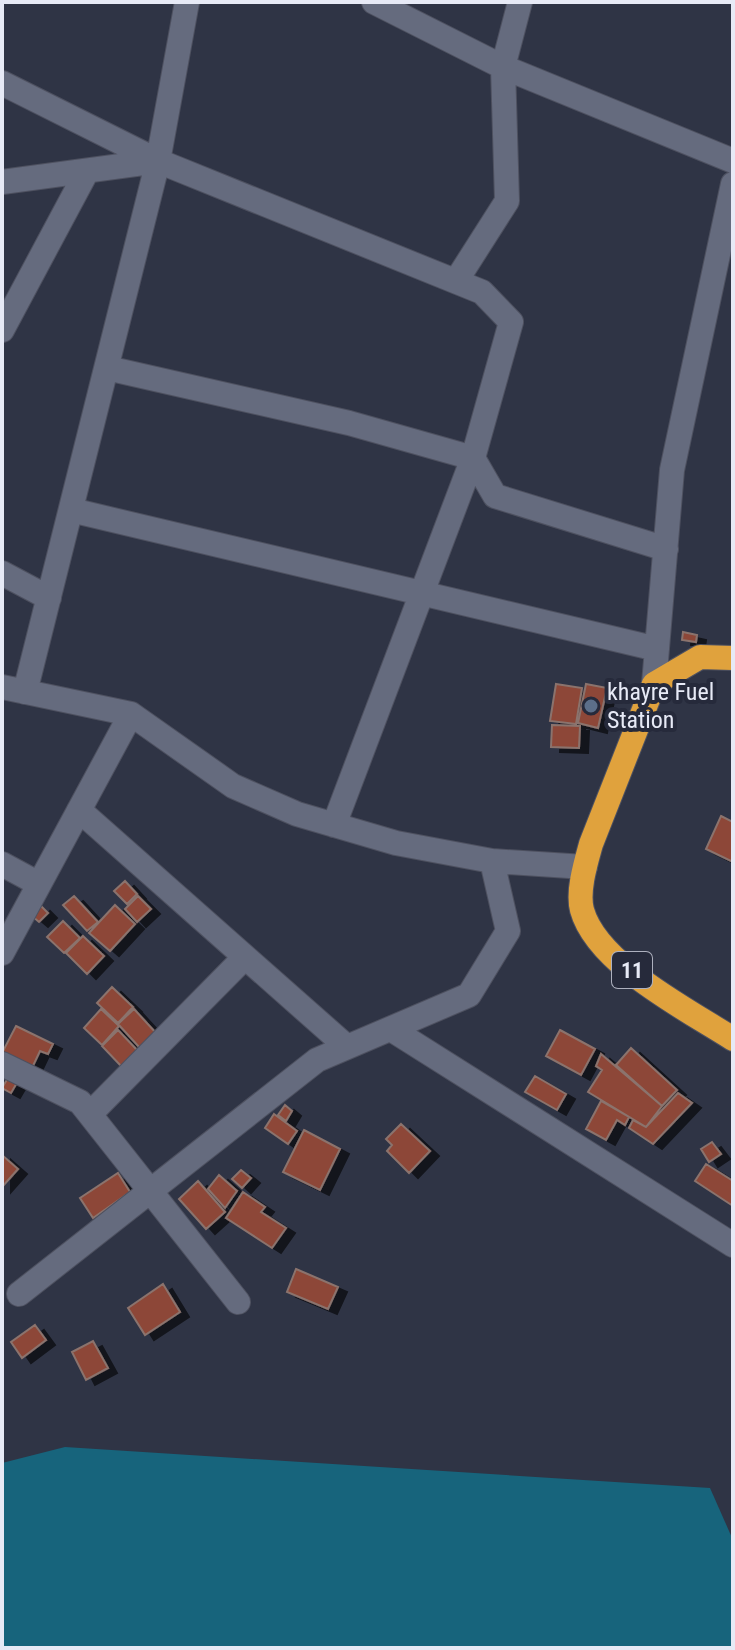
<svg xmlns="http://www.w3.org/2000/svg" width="735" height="1650" viewBox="0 0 735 1650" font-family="'Roboto Condensed',sans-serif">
<defs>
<filter id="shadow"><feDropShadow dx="9" dy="5" stdDeviation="0" flood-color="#0009"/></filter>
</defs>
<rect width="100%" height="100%" fill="#2f3445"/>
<path fill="#17647c" d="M65,1447L710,1488L733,1540V1648H2V1463Z"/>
<path fill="#8d4737" stroke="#8b736d" stroke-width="2" filter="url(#shadow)" d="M683,632L697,635L696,642L682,640Z
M556,684L582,688L576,724L550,721Z
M586,684L607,688L598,728L578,723Z
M552,725L580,726L579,748L551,747Z
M721,816L733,822V862L706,849Z
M125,881L137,894L127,904L114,891Z
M74,896L98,922L87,931L63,905Z
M138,896L151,909L137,922L125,909Z
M115,905L135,924L110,951L89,933Z
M41,906L48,913L39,922L32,916Z
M63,921L80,938L64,953L47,937Z
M83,936L104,956L87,974L66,953Z
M112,987L133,1007L118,1023L97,1003Z
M101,1009L119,1026L102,1045L84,1028Z
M134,1009L156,1033L140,1048L118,1024Z
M16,1026L53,1044L48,1054L40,1051L32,1068L2,1053Z
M118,1030L138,1051L122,1067L102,1046Z
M560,1030L595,1049L581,1075L546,1056Z
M631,1048L677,1090L662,1106L616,1065Z
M601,1054L662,1106L646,1127L588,1092L602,1070L596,1066Z
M9,1076L18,1081L11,1093L2,1088Z
M535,1076L566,1094L557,1110L525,1092Z
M678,1093L692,1103L653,1144L629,1128L633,1120L646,1127Z
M601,1101L629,1117L625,1125L617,1120L606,1140L586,1129Z
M285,1105L292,1111L286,1121L278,1115Z
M274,1114L297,1131L288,1144L265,1128Z
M401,1124L430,1151L409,1173L387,1151L392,1145L386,1139Z
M304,1130L340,1149L320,1190L283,1172Z
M712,1142L721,1154L709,1162L701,1149Z
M2,1155L18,1169L2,1187Z
M706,1164L733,1181V1206L695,1181Z
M241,1170L251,1178L242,1188L232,1179Z
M118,1173L130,1192L93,1218L80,1198Z
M219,1175L237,1191L225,1208L208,1189Z
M198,1181L225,1212L206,1229L179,1199Z
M243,1192L265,1207L261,1212L286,1228L272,1248L226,1218Z
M296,1269L338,1287L328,1309L287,1292Z
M163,1284L180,1312L145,1335L128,1308Z
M35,1325L46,1340L22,1358L11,1342Z
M93,1341L108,1368L86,1380L72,1352Z"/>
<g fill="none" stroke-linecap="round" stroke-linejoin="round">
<defs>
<path id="minor" d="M374,2L503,67L733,161
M2,83L158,161
M2,182L158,161L482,292L511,322L473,458L495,496L666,549
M456,281L507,201L503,67L520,2
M2,330L87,171
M107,368L349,423L473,458L334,825
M71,510L657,649
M2,573L49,598
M654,684L672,470L733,184
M2,687L131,714L233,786L297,814L396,843L492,861L585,867
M25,692L158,161L187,2
M79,810L347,1047
M2,864L39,884
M2,953L131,714
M391,1029L733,1245
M2,1064L80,1102L238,1302
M90,1114L245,957
M19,1294L317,1060L469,995L508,931L492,861"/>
<path id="highway" d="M733,658L700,657L654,684L591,844C586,862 577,891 582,910C597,964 688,1010 733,1039"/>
</defs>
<use href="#minor" stroke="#4e5160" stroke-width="26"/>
<use href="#highway" stroke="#4e5160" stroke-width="26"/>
<use href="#minor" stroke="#656b7e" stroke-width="24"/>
<use href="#highway" stroke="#e0a23d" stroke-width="24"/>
</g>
<circle fill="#5c6f8a" stroke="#262a3b" stroke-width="3" cx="591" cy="706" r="8"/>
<g text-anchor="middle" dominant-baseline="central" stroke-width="8" stroke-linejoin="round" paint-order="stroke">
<rect fill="#262a3b" stroke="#adb0be" stroke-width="2" x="612" y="952" width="40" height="36" rx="6"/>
<g font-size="22" font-weight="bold" fill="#e7eaf6">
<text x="632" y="970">11</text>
</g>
<g font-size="24" fill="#e7eaf6" stroke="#262a3b" text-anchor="start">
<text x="607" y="692">khayre Fuel<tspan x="607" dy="28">Station</tspan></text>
</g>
</g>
<rect width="735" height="1650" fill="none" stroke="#e7eaf6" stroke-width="8"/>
</svg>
